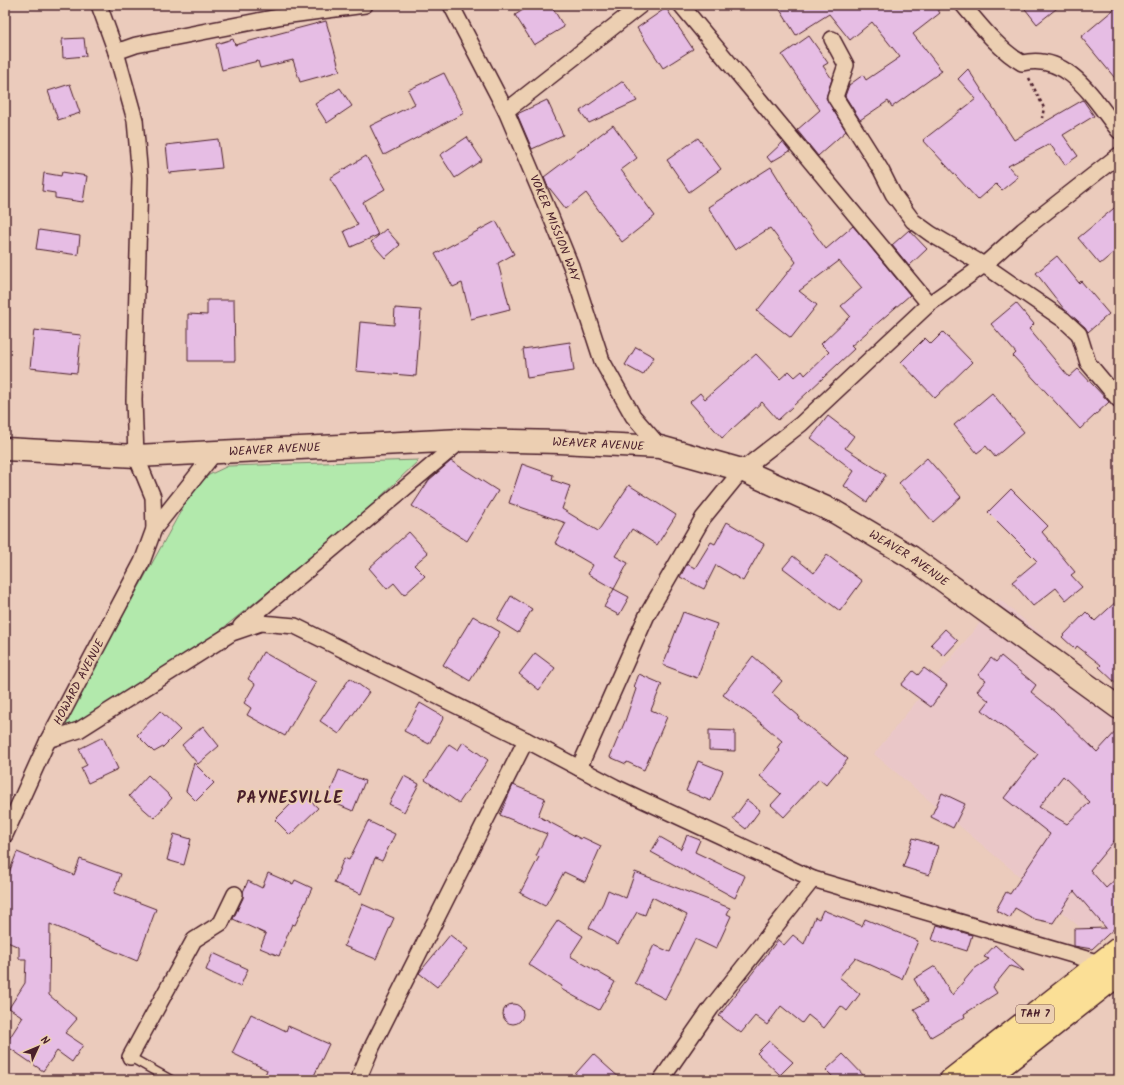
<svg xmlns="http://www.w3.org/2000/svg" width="1124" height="1085" viewBox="0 0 1124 1085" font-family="Kalam,sans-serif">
<rect width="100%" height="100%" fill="#ebcbbc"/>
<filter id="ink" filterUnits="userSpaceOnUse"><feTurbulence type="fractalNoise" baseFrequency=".025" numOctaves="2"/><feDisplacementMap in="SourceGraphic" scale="8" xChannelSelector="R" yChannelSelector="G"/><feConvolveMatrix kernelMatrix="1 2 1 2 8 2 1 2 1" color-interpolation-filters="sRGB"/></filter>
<g filter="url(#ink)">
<path fill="#eac7c8" d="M999,599L1119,699V910L1088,934L874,754Z"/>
<path fill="#b2e9ac" stroke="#7e846c" d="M419,460L351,525L186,658L81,720L61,728L193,489L209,475L228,466Z"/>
<path fill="#e6bde4" stroke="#4a1f2b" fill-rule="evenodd" d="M531,5H551L564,27L534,45L515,15Z
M777,5H934L940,13L913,34L942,71L892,107L888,101L860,120L845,96L849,85L863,75L866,80L900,57L872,22L850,40L829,14L796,35Z
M1022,5H1061L1037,24Z
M1119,5V83L1081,37Z
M666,8L693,49L663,68L637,28Z
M326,21L340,71L300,82L293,60L260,68L258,61L222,70L216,44L233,39L235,45Z
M809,36L828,63L823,66L832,79L826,98L846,131L818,156L797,130L820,110L782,55Z
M84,38L86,56L63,58L62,39Z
M968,69L1014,140L1083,100L1094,116L1063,135L1078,156L1065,165L1050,144L1008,166L1018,177L1002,190L996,184L978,200L923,140L976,99L958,79Z
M444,73L464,113L384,155L370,126L415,104L408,90Z
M623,81L637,101L589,123L580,111Z
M70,84L80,113L58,120L48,91Z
M340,88L352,106L327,123L315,104Z
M547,100L563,135L532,149L517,114Z
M613,125L637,158L621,170L655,216L622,242L586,193L566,209L547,185L544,177Z
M467,137L482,160L455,178L440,155Z
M698,138L721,169L689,192L667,160Z
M218,139L222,168L169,173L166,145Z
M783,142L790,151L771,162L767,157Z
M366,156L385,189L363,202L378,235L351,247L344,231L358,225L330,178Z
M771,167L802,217L826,249L853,226L910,295L851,346L854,349L778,420L762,402L722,438L690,402L700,393L705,399L756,354L780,379L789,371L795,377L802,371L805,375L829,352L821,344L850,316L841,306L862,288L839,261L799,291L817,305L791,338L757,311L796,262L770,228L735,250L708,207Z
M62,172L87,176L83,202L55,198V193L42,191L44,173L61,176Z
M1119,204V248L1100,264L1078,238Z
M496,221L514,254L498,263L510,309L471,319L462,283L453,287L435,254Z
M386,229L400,245L385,258L371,242Z
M39,230L80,236L78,255L36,249Z
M909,230L927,249L909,266L892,245Z
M1057,256L1079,283L1081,281L1109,314L1088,332L1085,327L1064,309L1036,273Z
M207,300H234L235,361H188V314L207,315Z
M1016,303L1034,324L1029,329L1069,377L1078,369L1109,402L1080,429L1013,356L1016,353L991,324Z
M395,308L421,310L416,376L356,371L360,322L394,325Z
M34,330L81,335L77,373L30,368Z
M943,332L972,362L935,398L901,362L925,338L931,344Z
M570,342L574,371L527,378L523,349Z
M636,347L654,357L643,375L625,365Z
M992,393L1024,432L995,457L986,446L977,453L954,425Z
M828,416L854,436L845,448L886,475L867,502L844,486L854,471L811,438Z
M927,458L961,497L933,522L899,483Z
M451,461L498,491L467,541L412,506L429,480Z
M522,464L553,475L552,480L570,486L562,509L598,531L629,485L676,515L657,545L632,529L615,556L628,563L614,589L588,574L593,565L555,543L566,523L509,503Z
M1011,489L1048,526L1042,532L1075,572L1071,575L1082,587L1066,600L1056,588L1033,606L1012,582L1037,561L988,512Z
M727,522L764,544L743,581L716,565L704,589L680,577L687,564L695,568L711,542L715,544Z
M409,532L428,553L414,565L425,576L404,595L394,583L387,589L369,568Z
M827,555L862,581L840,611L783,568L793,556L814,573Z
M614,589L629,597L619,615L604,607Z
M511,596L532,609L518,633L497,620Z
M1119,599V686L1099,667L1101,665L1077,646L1075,649L1062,637L1086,612L1095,621Z
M683,612L717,624L697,678L663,665Z
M473,616L500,632L470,681L443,665Z
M945,629L958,641L944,656L931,644Z
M263,652L316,682L285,736L247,715L251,708L244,703L255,684L248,679Z
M535,653L555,668L539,690L519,674Z
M753,656L782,681L772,693L799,716L798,718L848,759L826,785L819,779L784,817L771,805L781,794L760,776L780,751L777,748L782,741L755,718L723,695Z
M1001,656L1036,685L1031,692L1055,711L1097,752L1119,728V835L1090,870L1106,888L1119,876V924L1092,949L1074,946V929L1106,928L1074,891L1053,923L1034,919L1015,908L1010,918L996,910L1006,892L1010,894L1050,834L1004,798L1038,754L982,710L989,701L977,691L986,680L978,675L991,658L996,662ZM1063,776L1090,802L1067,824L1039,807Z
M924,668L947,685L931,707L901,685L913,671L918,675Z
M639,674L662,684L651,710L667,717L644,770L627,762L626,764L610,757L625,721L636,689L634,687Z
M350,678L369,692L339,734L320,721Z
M420,703L444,717L429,744L404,731Z
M160,711L180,730L163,747L154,752L137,735Z
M203,726L219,746L198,764L182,745Z
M709,730L735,731V751L709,750Z
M103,737L118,769L88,783L81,768L87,765L79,749Z
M463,742L488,760L459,803L425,780L449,744L458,750Z
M698,761L723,771L711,801L686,791Z
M194,763L214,783L196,801L186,791Z
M339,770L365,781L353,811L327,800Z
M148,775L172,798L154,818L129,796Z
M404,776L419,784L404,812L389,804Z
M513,785L545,798L538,816L581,839L582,837L601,846L585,882L564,872L545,906L520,893L539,857L536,856L547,834L500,815Z
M302,793L318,808L290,835L275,820Z
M942,793L965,804L953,828L931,817Z
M747,800L760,810L746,829L733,819Z
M368,821L395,834L382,861L375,858L361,894L334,883L344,858L349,860Z
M174,834L191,839L184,865L167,860Z
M687,835L700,840L695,852L745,876L735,898L651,852L660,837L681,849Z
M913,838L938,846L929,875L903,867Z
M17,852L74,875L80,859L121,874L114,893L156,909L137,961L50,924L49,995L77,1019L65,1033L83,1045L72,1062L57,1051L43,1071L5,1045L23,1017L9,1008L25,983L26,959H19V947L5,941V883Z
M635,872L730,908L727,914L731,916L716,949L695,939L665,999L635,983L654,945L670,952L687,915L652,897L645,915L637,912L618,944L589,928L603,903L608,890L626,898Z
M268,873L293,884L295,880L312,888L295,925L292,924L279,956L260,948L266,934L233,919L243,898V892L248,881L262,888Z
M362,904L394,918L376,959L344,946Z
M823,910L862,926L865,919L918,941L902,979L855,958L839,977L860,994L847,1011L841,1006L824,1028L808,1015L802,1023L781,1006L767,1025L755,1016L741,1033L719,1016L778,940L784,945L793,935L804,944L815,917L819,919Z
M558,920L583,936L570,956L615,982L599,1010L561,989L562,986L528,964Z
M937,925L972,935L967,951L932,940Z
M450,935L468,949L437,987L419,973Z
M995,945L1024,971L1010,966L993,987L997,993L964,1014L965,1017L931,1037L914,1009L927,1002L914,979L935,966L952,995L974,969L989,959L984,957Z
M213,953L248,969L240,987L206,970Z
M503 1014a10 10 0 1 1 20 0a10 10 0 1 1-20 0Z
M251,1014L286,1031L288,1026L329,1044L312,1080H263L267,1070L232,1053Z
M769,1041L793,1062L780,1075L757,1053Z
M593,1054L622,1080H570Z
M843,1054L868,1080H836L826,1070Z"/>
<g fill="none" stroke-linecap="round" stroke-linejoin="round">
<defs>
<path id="lane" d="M130,1057L171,1080"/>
<g id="street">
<path d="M99,5L116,52L135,120L140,178L134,400L136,456L153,497L154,529"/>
<path id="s1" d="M451,5L506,111L551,217L571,266L602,361L633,416L660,447"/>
<path d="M681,5L929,304"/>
<path d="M963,5C979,24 1000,51 1022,63C1069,52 1094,100 1119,131"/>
<path d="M832,39L846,65L835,97L881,170L893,194L913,221L931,234L984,265L1064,320L1079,334L1088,363L1119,400"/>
<path d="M116,52L136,45L283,16L365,5"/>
<path d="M506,111L641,5"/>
<path d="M241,626L462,440"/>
<path d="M48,740L79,730L232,633L261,623L295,626L526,740L615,787L813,879L1100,963"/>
<path d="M579,768L647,615L703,518L742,470L801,424L929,304L984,265L1023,230L1119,155"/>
<path id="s2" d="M5,835L48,740L142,562L154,529L216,451"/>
<path d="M130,1057L194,940L221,923L235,894"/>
<path d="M358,1080L372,1047L526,740"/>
<path d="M661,1080L711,1008L813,879"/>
</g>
<g id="secondary">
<path id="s3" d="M5,449L136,456L462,440L560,442L660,447L742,470L835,512L911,557L1119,708"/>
</g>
<path id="highway" d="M951,1080L1119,948
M984,1080L1119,974"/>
</defs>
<use href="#lane" stroke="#4a1f2b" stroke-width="11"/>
<use href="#street" stroke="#4a1f2b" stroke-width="18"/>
<use href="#secondary" stroke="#4a1f2b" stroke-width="25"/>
<use href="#highway" stroke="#4a1f2b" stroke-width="25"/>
<path stroke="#4a1f2b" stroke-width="2.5" stroke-dasharray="3 3" stroke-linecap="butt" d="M1029,78L1044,108L1042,118"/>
<use href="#lane" stroke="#eccfb2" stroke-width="8"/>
<use href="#street" stroke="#eccfb2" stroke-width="15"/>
<use href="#secondary" stroke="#eccfb2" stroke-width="22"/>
<use href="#highway" stroke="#fbdf96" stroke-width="22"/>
</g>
</g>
<g text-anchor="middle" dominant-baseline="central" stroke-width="3.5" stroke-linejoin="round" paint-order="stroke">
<rect fill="#eccfb2" stroke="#7b5454" stroke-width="1" x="1016" y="1005" width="38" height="18" rx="3"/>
<g font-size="11" font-weight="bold" fill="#4a1f2b">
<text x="1035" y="1014">TAH 7</text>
</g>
<g font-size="12" fill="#4a1f2b" stroke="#eccfb2">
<text stroke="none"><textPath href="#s1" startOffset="246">VOKER MISSION WAY</textPath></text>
<text stroke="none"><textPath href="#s3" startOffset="594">WEAVER AVENUE</textPath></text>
<text stroke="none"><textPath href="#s3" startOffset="270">WEAVER AVENUE</textPath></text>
<text stroke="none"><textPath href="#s3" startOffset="930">WEAVER AVENUE</textPath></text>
<text stroke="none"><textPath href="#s2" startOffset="170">HOWARD AVENUE</textPath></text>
</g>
<g font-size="16" font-weight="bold" letter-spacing="1" fill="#4a1f2b" stroke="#eccfb2">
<text x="290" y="798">PAYNESVILLE</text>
</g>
</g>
<rect width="1124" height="1085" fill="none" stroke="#eccfb2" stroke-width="20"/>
<rect x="10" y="10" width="1104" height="1065" fill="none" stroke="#4a1f2b" stroke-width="1.5" filter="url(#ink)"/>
<g transform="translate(38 1047) rotate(46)" stroke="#eccfb2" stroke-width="3" paint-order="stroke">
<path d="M0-3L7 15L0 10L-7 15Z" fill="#4a1f2b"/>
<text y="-6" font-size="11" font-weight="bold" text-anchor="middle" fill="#4a1f2b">N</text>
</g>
</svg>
